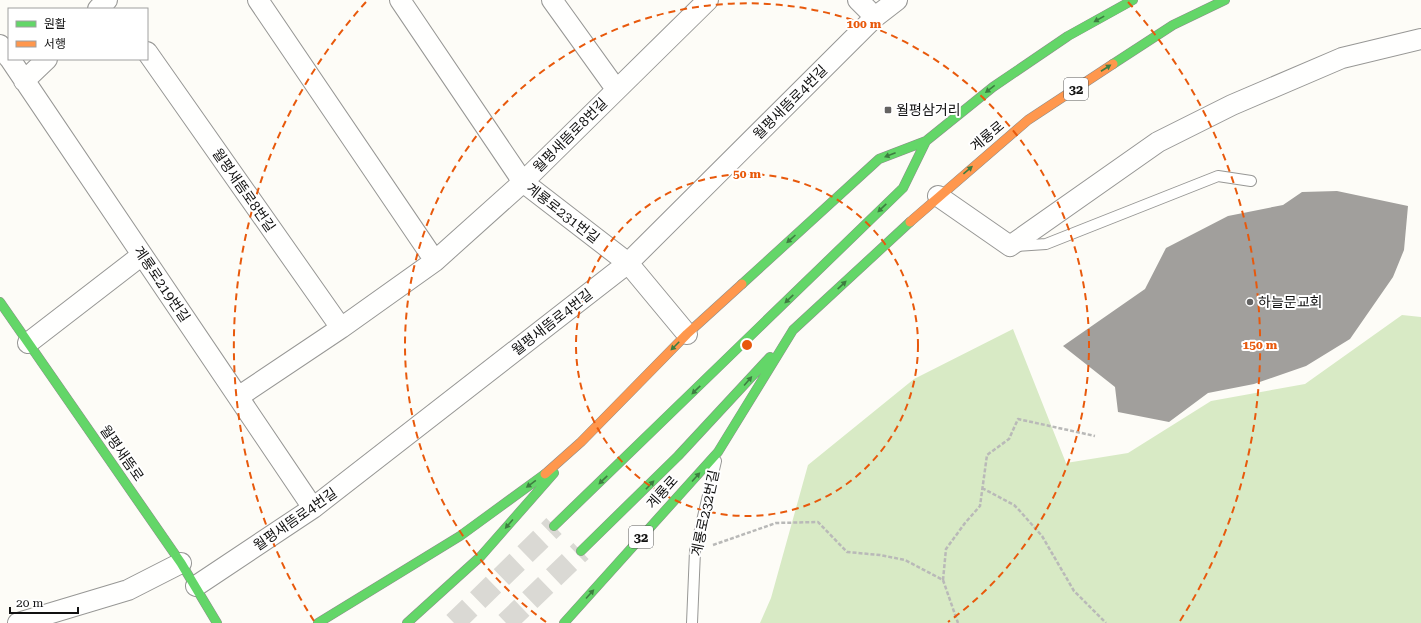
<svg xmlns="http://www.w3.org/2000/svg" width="1421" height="623" viewBox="0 0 1421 623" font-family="'Roboto Serif','Noto Sans KR',serif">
<rect width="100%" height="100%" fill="#fdfcf7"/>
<path fill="#d8eac5" d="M1402,315L1421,317V623H760L771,598L808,465L914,379L1013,329L1066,463L1128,453L1211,401L1305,384Z"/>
<path fill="#a19f9c" d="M1337,191L1408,206L1404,250L1393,277L1350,339L1306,366L1254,384L1208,393L1169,422L1118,412L1115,387L1063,346L1145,289L1166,248L1228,216L1283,205L1302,192Z"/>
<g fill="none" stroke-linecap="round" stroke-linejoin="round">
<path stroke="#dad9d4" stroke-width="22" stroke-dasharray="22 11" stroke-linecap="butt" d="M454,623L554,526
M506,623L581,551"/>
<defs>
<path id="lane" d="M1016,246L1046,244L1218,176L1251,181
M692,623L695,551L716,461"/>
<path id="street" d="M258,0L435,261
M400,0L523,182L628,263L687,334
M552,0L616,89
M858,0L875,17
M98,9L107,0
M0,45L9,58
M147,52L341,328
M10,59L313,508
M24,81L47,59
M938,196L1010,246L1158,142L1232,105L1342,58L1421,39
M28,343L142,255
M238,397L341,328L435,261L523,182L708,0
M196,586L313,508L628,263L875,17L897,0
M18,623L128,590L181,563"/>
<path id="fast" d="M1113,64L1173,25L1225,0
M742,284L879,159L926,141L993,87L1068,36L1133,0
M0,302L181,563L217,623
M554,526L903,188L926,141
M581,551L678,456L770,357
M318,623L460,536L545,474
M407,623L481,556L554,473
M564,623L718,452L793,330L910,222"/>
<path id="slow" d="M910,222L1028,120L1113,64
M545,474L581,442L687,334L742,284"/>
</defs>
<use href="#lane" stroke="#979795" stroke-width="12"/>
<use href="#street" stroke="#979795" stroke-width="22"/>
<use href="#fast" stroke="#8e8d8b" stroke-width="10"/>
<use href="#slow" stroke="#8e8d8b" stroke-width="10"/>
<path stroke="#b9b9b8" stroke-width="2.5" stroke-dasharray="4 2" stroke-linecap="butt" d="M982,488L1014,505L1019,510L1042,536L1074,591L1106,623
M713,545L776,523L818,522L847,552L880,555L905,560L943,580L958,623
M943,580L946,549L965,523L980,506L987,455L1009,439L1018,419L1095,436"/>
<use href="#lane" stroke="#fffffe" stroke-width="10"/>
<use href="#street" stroke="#fffffe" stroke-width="20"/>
<use href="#fast" stroke="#63d668" stroke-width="9"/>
<use href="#slow" stroke="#ff974d" stroke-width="9"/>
</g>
<defs><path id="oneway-solid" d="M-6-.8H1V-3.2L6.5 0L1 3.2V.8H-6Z"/></defs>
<g fill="#3e7d41">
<use href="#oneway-solid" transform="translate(1099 19) rotate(151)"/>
<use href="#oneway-solid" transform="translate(1106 68) rotate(-33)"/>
<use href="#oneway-solid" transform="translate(990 89) rotate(142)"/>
<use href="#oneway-solid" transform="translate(890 155) rotate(159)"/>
<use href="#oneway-solid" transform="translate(968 170) rotate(-40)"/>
<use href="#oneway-solid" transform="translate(882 208) rotate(136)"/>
<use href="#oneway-solid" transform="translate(791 239) rotate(138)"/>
<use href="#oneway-solid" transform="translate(842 285) rotate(-43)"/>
<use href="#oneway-solid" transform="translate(789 299) rotate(136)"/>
<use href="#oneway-solid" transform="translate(675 346) rotate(135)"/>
<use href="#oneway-solid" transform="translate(748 381) rotate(-49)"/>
<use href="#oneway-solid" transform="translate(696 390) rotate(136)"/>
<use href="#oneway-solid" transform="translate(696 477) rotate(-48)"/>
<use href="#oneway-solid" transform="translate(603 480) rotate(136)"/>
<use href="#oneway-solid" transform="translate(531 484) rotate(144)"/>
<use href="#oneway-solid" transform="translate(650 485) rotate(-46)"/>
<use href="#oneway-solid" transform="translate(509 524) rotate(131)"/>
<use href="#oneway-solid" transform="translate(590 594) rotate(-48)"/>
</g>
<g fill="none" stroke="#e8590c" stroke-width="2" stroke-dasharray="7 5">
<circle cx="747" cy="345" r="171"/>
<path d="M546 622A342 342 0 1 1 948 622"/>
<path d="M314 621A513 513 0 0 1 366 2M1128 2A513 513 0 0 1 1180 621"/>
</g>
<g fill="#646362" stroke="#fff" stroke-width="1.5">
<rect x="884" y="106" width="8" height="8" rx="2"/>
<circle cx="1250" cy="302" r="4"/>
</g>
<g text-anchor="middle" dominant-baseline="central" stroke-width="4" stroke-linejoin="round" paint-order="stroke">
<g fill="#fff" stroke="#585858" stroke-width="1">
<rect x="1064" y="78" width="24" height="22" rx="3"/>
<rect x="629" y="526" width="24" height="22" rx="3"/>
</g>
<g font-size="13" font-weight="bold" fill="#111">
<text x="1076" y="89">32</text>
<text x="641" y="537">32</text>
</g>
<g font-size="14" fill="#111" stroke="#fff">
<text transform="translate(790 102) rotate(-45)">월평새뜸로4번길</text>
<text transform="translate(570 135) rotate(-45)">월평새뜸로8번길</text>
<text transform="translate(987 136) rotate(-40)">계룡로</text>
<text transform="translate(244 190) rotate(55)">월평새뜸로8번길</text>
<text transform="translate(563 213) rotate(38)">계룡로231번길</text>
<text transform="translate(162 284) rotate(56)">계룡로219번길</text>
<text transform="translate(552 322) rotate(-38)">월평새뜸로4번길</text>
<text transform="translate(122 453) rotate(55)">월평새뜸로</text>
<text transform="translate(662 492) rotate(-48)">계룡로</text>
<text transform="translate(705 513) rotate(-78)">계룡로232번길</text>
<text transform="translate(295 519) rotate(-35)">월평새뜸로4번길</text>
</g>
<g font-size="14" fill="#111" stroke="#fff" text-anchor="start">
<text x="896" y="110">월평삼거리</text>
<text x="1258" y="302">하늘문교회</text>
</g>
</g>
<circle cx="747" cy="345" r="6" fill="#e8590c" stroke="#fff" stroke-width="2"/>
<g font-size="12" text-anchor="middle" font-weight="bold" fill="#e8590c" stroke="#fff" stroke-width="4" stroke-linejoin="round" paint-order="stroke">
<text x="864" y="28">100 m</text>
<text x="747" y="178">50 m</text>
<text x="1260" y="349">150 m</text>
</g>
<rect x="8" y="8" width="140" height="52" fill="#ffffff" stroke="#a0a0a0"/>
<rect x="16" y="21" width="20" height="6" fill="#63d668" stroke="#a0a0a0"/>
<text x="44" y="28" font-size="12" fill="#111111">원활</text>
<rect x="16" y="41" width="20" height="6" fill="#ff974d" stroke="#a0a0a0"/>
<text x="44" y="48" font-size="12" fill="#111111">서행</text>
<path d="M10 607v6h68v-6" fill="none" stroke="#111111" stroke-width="2"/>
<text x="16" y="607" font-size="12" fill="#111111" stroke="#ffffff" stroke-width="3" paint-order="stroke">20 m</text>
</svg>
